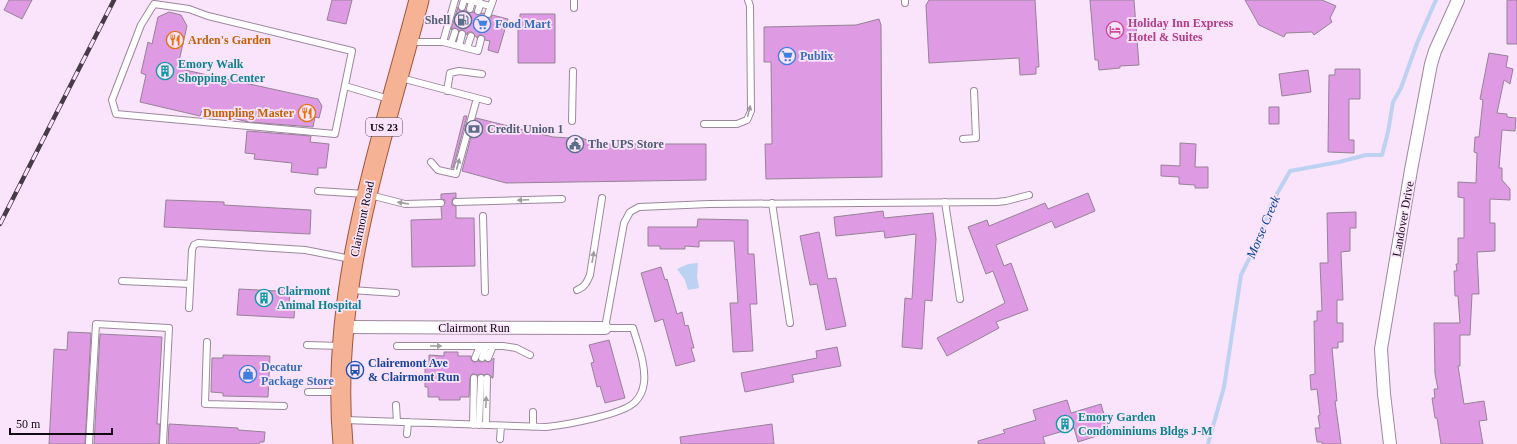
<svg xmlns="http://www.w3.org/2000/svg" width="1517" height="444" viewBox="0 0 1517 444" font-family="Georgia,serif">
<rect width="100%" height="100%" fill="#fae4fb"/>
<path fill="#bdd2f2" d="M698,263L697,277L699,288L688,290L685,280L677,269L688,264Z"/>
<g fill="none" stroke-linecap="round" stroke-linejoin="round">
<path stroke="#bdd2f2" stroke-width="4" d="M1208,444L1224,387L1241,275L1261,235L1270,206L1290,171L1339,162L1366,155H1382L1388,132L1393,102L1401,88L1417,43L1436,0"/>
</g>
<path fill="#de9ae2" stroke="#968297" d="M9,0H32L22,19L4,10Z
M332,0H352L346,24L327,20Z
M929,0H1035L1039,67H1036V74L1020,75L1019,58L929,63L926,5Z
M1090,0H1134L1139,65L1120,66V68L1099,70L1098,60H1095Z
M1245,0H1322L1336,6L1330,18L1332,22L1314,35L1312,32L1286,33L1284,37L1259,25Z
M1507,0H1517V44H1507Z
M458,7L460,11L466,10L469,13L474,12L477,15L484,13V17L487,18H491L492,15L508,19L498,53L488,50L490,41L485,40L482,35H479L477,38L472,32H468L467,35L463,30L459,31L454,28L451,30Z
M169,12L181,15L187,26L179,61L185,70L318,99L322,106L319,118L315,117L313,127L248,122L202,110L200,116L140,102L146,75L141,73L148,42L152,44L158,17Z
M520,14H555V63H518V22L520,23Z
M879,19L881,25L882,177L766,179L765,144H772L771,62H764V27L856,25Z
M1489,53L1508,56L1506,67L1513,69L1510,84L1504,80L1497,113L1507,114V117L1516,118L1515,131L1502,130L1499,168H1502V180L1510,189V200L1490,199V223H1495V251L1477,252L1479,294H1472L1470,335H1460V366H1458L1464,404L1484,401L1487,420L1479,421L1483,444H1441L1437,418H1435L1432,398H1435L1434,389H1438L1435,374L1434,323H1460L1458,296H1455L1454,271H1457L1456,264H1458V238H1464V198L1458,197V182L1476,183L1477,153L1474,152L1475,137H1479L1483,100L1480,99Z
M1335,69H1360V99H1349V140H1354V153L1328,152L1329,75H1335Z
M1308,70L1311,92L1282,96L1279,74Z
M1269,107H1279V124H1269Z
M464,116H467L453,168H451Z
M476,118L553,137L570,138L577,136L587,140L589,144H706V180L506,183L462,171Z
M247,131L311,136L310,142L329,144L326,168H318V175L291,172L292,163L254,159L255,154L245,153Z
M1180,143L1196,144L1195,167H1208V188H1195V185L1179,184V177L1161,176V165L1180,166Z
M456,193V198H453L452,202V205L456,206V218H474L475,266L412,267L411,220L442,219L441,207L445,203V200L441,199V194Z
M1088,193L1095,211L1055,228L1052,221L996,245L1004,266L1011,263L1028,310L996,322L999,328L947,356L937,338L1005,303L993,271L986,274L968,227L987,220L989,226L1045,203L1048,209Z
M166,200L224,202V205L311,210L310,234L164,227Z
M883,211L884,218L933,213L936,239L932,301L925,300L922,349L902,347L905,298L912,299L916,234L885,238L884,231L836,236L834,217Z
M1356,212V228H1350V251L1341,252L1343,300H1337V323H1343V342H1338V348H1332L1337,401H1335L1341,444H1322V442H1317L1315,428H1320L1318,416L1320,415L1317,389L1311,390L1310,375L1315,374L1314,321H1317V311H1322L1320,263H1328L1327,213Z
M698,219L748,220V254H754L757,304H750L753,351L733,352L730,303H738L734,241H699V247L685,246V249H660V246H648V227H697Z
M819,232L828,279L836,278L846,326L826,330L817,284L810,285L800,236Z
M661,267L665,280L667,279L677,314L682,312L685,326L688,325L694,348H691L695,361L676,366L663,319L655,322L641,273Z
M239,289L278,291V289L290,290L289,305L295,306L294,318L237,315Z
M68,332L91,333L85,444H49L54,349L67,350Z
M100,334L162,337L157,424H160L159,444H94Z
M609,340L625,398L605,403L600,386L597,387L591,363L594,362L589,345Z
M837,347L841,366L792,375L794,382L745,392L741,373L817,358L816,351Z
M444,352H458V356H471V360L474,362L478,361L481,362L485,361L489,362L494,358L493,378H492L491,376L487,374L484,375L481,374L477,375L474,374H472L470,378L469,397H460V400H439V397H428V387H425V365H429V355L444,356Z
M223,355L270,356L268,397L223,396V393L211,392L212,358H223Z
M1067,400L1071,413L1101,404L1109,432L1078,442L1074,428L1043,437L1045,444H978V441L1005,433L1003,430L1036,420L1033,410Z
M169,424L238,428V430L265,432L264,442H260L259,444H168Z
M772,424L774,444H681L680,437Z"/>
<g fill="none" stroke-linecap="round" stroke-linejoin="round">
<defs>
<path id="service" d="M468,0L490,6
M905,0V3
M154,4L189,9L208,16L352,51L335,134L116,114L112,100L141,25Z
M462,7L464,0
M574,8V0
M470,9L472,1
M478,11L481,3
M488,14L493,0
M410,42H443L478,51L481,39
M443,42L455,0
M451,44L455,32
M459,46L462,34
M467,48L471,36
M401,78L488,101
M345,86L389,99
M447,91L450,73L459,71L482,74
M572,121L573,71
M704,124H737L747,120L751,111L750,6L748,0
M963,139L976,138L974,91
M431,162L438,170L456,174L477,98
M318,191L366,194L405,204L441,203
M456,202L562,199
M945,202L960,299
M772,203L790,323
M483,216L485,292
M122,281L190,284
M351,290L396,293
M577,290C585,287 587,282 590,275L602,198
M189,308L192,250L194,245L198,243L305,250L351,259
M207,342L205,404L284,406
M307,345L340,346
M397,346H503L516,348L530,355
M475,358L480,346
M482,358L486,346
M488,358L493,346
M308,392H338
M396,405L397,422
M345,420L546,427C565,425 622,415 635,402C640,397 643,390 644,383C646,365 638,345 633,328H605L624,223L630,212L639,207L709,204L997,202L1006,201L1029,195
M473,425L474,378
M479,425L481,378
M486,425L487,378
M533,427V412
M407,434L408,422
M500,439L501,426
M89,444L96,324L169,328L163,444"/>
<path id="minor" d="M343,327L605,328
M1390,444L1384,394L1381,349L1411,170L1431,64L1435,51L1458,0"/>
<path id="primary" d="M343,444C329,290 381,146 419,0"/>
</defs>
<use href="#service" stroke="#9c889d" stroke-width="8"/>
<use href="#minor" stroke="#9c889d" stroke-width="14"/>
<use href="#primary" stroke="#a15538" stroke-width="21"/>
<use href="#service" stroke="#fff" stroke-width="6"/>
<use href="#minor" stroke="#fff" stroke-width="12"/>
<use href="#primary" stroke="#f5b294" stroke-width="19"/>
<defs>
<path id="rail" d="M0,224L114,0"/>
</defs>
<use href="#rail" stroke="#463b47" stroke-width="4.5"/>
<use href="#rail" stroke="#fae4fb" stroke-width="3" stroke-dasharray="9" stroke-linecap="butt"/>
</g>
<defs><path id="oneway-solid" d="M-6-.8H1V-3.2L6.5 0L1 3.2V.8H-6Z"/></defs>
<g fill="#a09da0">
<use href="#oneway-solid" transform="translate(749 111) rotate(-76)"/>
<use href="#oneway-solid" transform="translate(458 164) rotate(-75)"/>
<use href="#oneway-solid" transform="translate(523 200) rotate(178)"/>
<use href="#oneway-solid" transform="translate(403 203) rotate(-171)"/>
<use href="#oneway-solid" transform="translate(593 257) rotate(-80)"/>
<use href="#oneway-solid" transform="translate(436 346)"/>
<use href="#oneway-solid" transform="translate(486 402) rotate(-88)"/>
</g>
<defs>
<symbol id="fuel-ring" viewBox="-11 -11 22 22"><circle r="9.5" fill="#fae4fb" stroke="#5c6f8a" stroke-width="1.5"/><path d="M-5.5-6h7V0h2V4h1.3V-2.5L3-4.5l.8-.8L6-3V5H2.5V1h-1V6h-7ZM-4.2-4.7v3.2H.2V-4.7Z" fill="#5c6f8a"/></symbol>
<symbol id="supermarket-ring" viewBox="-11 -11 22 22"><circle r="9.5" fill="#fae4fb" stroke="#3f7fe0" stroke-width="1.5"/><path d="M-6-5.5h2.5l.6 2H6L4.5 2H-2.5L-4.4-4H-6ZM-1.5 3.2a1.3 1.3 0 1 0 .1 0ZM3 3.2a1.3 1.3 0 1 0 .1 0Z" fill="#3f7fe0"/></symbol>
<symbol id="hotel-ring" viewBox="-11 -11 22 22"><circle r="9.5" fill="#fae4fb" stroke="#d1479c" stroke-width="1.5"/><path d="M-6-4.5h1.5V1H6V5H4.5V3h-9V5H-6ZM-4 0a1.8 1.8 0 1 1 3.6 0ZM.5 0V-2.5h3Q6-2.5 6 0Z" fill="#d1479c"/></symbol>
<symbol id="restaurant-ring" viewBox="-11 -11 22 22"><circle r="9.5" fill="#fae4fb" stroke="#e8710a" stroke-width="1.5"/><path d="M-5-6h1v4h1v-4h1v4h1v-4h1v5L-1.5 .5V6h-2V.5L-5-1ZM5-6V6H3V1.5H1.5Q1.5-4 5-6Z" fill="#e8710a"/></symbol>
<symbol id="building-ring" viewBox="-11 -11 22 22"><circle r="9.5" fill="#fae4fb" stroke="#0f9aa8" stroke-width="1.5"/><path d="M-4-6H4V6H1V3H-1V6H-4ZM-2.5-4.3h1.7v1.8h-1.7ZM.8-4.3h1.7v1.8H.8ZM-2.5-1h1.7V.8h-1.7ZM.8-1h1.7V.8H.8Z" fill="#0f9aa8"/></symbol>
<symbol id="bank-ring" viewBox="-11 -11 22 22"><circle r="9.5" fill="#fae4fb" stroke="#5c6f8a" stroke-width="1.5"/><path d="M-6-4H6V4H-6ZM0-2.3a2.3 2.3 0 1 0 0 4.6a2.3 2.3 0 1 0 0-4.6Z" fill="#5c6f8a"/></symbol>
<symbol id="civic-ring" viewBox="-11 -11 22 22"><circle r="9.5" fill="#fae4fb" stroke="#5c6f8a" stroke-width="1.5"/><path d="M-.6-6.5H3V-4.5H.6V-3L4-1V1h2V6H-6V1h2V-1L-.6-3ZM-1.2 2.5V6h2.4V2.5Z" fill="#5c6f8a"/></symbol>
<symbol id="bus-ring" viewBox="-11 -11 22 22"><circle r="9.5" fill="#fae4fb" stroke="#1a4fb4" stroke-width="1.5"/><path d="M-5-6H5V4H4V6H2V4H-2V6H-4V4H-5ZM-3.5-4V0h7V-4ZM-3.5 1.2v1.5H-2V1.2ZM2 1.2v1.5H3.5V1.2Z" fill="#1a4fb4"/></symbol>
<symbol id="shop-ring" viewBox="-11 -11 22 22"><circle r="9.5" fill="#fae4fb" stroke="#3f7fe0" stroke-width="1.5"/><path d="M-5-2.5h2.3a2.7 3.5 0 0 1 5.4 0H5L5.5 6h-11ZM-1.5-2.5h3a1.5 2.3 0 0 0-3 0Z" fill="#3f7fe0"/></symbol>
</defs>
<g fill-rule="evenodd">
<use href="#fuel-ring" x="453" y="10" width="20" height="20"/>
<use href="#supermarket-ring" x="472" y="14" width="20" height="20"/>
<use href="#hotel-ring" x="1105" y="20" width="20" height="20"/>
<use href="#restaurant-ring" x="165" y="30" width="20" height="20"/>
<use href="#supermarket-ring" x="777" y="46" width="20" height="20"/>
<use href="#building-ring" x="155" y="61" width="20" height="20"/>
<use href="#restaurant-ring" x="297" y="103" width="20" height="20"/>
<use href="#bank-ring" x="464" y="119" width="20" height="20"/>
<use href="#civic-ring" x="565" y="134" width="20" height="20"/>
<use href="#building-ring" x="254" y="288" width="20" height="20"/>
<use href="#bus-ring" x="345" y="360" width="20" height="20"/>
<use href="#shop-ring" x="238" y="364" width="20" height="20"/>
<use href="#building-ring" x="1055" y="414" width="20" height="20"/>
</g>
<g text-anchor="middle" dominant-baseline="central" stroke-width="3.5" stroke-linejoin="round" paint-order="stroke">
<rect fill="#fae4fb" stroke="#574b58" stroke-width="1" x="366" y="118" width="36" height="18" rx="3"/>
<g font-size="11" font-weight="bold" fill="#110a12">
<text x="384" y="127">US 23</text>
</g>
<g font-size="12" font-weight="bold" fill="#4e5e75" stroke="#fae4fb" text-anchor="start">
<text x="450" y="20" text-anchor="end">Shell</text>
<text x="487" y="129">Credit Union 1</text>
<text x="588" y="144">The UPS Store</text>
</g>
<g font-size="12" font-weight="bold" fill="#b23c85" stroke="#fae4fb" text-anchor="start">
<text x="1128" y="23">Holiday Inn Express<tspan x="1128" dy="14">Hotel &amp; Suites</tspan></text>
</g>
<g font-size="12" font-weight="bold" fill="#366cbe" stroke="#fae4fb" text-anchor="start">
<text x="495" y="24">Food Mart</text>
<text x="800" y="56">Publix</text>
<text x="261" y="367">Decatur<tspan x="261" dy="14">Package Store</tspan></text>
</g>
<g font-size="12" font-weight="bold" fill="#c56008" stroke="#fae4fb" text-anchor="start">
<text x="188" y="40">Arden's Garden</text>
<text x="294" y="113" text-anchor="end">Dumpling Master</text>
</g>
<g font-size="12" font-weight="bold" fill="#0d838f" stroke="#fae4fb" text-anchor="start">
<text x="178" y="64">Emory Walk<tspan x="178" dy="14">Shopping Center</tspan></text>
<text x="277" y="291">Clairmont<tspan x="277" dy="14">Animal Hospital</tspan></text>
<text x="1078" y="417">Emory Garden<tspan x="1078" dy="14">Condominiums Bldgs J-M</tspan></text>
</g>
<g font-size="12" fill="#110a12" stroke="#fae4fb">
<text transform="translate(362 219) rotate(-78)">Clairmont Road</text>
<text transform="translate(1403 219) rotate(-80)">Landover Drive</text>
<text x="474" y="328">Clairmont Run</text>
</g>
<g font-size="12" font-weight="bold" fill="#164399" stroke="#fae4fb" text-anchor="start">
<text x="368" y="363">Clairemont Ave<tspan x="368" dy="14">&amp; Clairmont Run</tspan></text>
</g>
<g font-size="13" font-style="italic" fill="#014299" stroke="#fae4fb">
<text transform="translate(1263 227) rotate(-67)">Morse Creek</text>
</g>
</g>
<path d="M10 428v6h102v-6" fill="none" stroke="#110a12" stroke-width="2"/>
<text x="16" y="428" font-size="12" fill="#110a12" stroke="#fae4fb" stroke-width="3" paint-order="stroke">50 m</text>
</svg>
